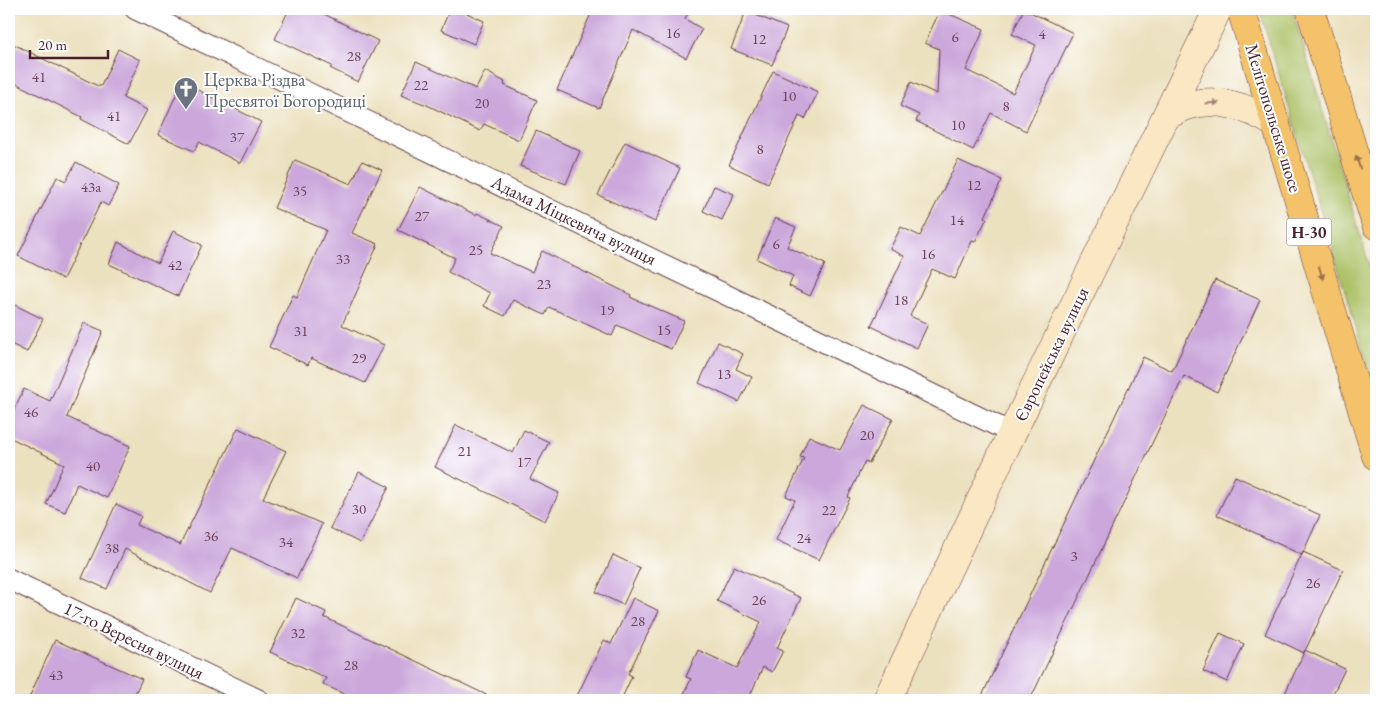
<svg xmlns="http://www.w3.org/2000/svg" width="1385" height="709" viewBox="0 0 1385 709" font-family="'EB Garamond',serif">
<rect width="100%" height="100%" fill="#fff"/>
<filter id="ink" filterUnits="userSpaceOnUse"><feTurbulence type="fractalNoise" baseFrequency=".02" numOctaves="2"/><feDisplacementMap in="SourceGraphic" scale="10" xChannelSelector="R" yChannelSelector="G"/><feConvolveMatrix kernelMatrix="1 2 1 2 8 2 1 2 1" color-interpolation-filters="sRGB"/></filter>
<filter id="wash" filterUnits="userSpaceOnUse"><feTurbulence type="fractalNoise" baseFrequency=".0096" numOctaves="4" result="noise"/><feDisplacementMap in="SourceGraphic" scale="20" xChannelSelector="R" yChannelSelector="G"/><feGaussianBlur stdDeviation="1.12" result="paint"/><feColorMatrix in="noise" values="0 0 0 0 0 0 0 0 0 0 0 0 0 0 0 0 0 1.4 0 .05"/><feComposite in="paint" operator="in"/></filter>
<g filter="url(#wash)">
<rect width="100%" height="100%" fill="#ece1bf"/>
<path fill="#acc166" stroke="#7b7048" d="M1259,9H1292L1376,288V393Z"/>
<g id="blocks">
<path fill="#cba7db" d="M289,9H314L378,41L358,82L330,68L332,66L275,39Z
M450,9H458L484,21L474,44L441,30Z
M593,9H690L685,19L702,29L686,58L633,30L599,108L557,90Z
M1024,9L1073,33L1026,131L991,113L973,150L916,121L919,115L900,106L911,82L937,94L939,49L925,43L940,10L984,29L966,70L1013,93L1036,45L1012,34Z
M746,11L787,28L772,65L731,49Z
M9,42L98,86H101L118,49L140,60L123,98L147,110L129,144L81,119L82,117L9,80Z
M416,62L476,89L485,71L505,82L504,85L537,100L519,140L484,124L480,131L427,105L401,95Z
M773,71L818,92L805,119L799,116L768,183L729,165Z
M182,82L261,122L240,163L199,142L194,151L158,135Z
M536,131L580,151L566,184L520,166Z
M625,142L680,168L655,222L598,195Z
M295,160L351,184L362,161L382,170L352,233L378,244L342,325L384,345L365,383L311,358L308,365L269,347L293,295L297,297L326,230L274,208Z
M958,160L1002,180L985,217L987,218L975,242L972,241L955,279L932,269L910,316L928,324L917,348L871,326L904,256L890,249L901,227L920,236Z
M76,162L119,185L108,206L101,202L63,279L18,256L57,177L66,181Z
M714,186L734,194L722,220L703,211Z
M420,187L476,215L477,213L504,226L490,253L532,272L542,251L631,295L630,297L684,321L671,349L617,325L612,336L549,307L545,315L513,300L505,316L484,306L490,293L448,272L455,258L398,230Z
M775,218L796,227L787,247L825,264L810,296L789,286L793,276L757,259Z
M173,231L202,245L178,296L109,264L118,242L158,263Z
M1215,280L1260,300L1217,392L1184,376L1030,700H980L1143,357L1172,371Z
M9,302L43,319L27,352L9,343Z
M84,323L103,331L67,417L130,446L107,498L77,484L65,512L46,504L64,464L9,437V420L24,389L50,401Z
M718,342L743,354L736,369L752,377L739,402L699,383Z
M864,405L893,419L869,463L865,461L848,497L850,498L819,560L776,540L795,500L786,496L804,458L800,457L809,436L840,450Z
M456,425L513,453L524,430L549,442L530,479L559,493L545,521L435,467Z
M238,428L286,451L263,498L322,524L297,578L232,548L210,593L125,549L107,589L82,578L116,504L141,516L137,525L180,545Z
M359,472L389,487L360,543L330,528Z
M1235,476L1320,515L1302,555L1217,515Z
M1303,552L1343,570L1304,653L1265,634Z
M613,555L640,568L623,605L596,592Z
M734,566L801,598L777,648L783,651L772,672L763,667L748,700H681L691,679L686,677L698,650L737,668L761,622L717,601Z
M296,598L326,612L324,617L497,700H356L323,684L326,678L270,652Z
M633,598L659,611L628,674L632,676L621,700H575L604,640L611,644Z
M1220,633L1244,644L1227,682L1203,671Z
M55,640L142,679L132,700H28Z
M1305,650L1345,669L1330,700H1282Z"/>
</g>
</g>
<g filter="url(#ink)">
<use href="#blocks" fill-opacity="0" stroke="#623c41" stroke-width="1"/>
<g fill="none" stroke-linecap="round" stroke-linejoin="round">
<defs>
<path id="street" d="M135,9L1012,433
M9,579L259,700"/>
<path id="secondary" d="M1166,116C1173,113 1180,108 1187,106C1219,96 1249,108 1276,124
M887,700L1012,433L1218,9"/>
<path id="primary" d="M1241,9L1376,456
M1310,9L1376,225"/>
</defs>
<use href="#street" stroke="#623c41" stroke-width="22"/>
<use href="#secondary" stroke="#623c41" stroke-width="29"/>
<use href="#primary" stroke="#623c41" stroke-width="29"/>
<use href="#street" stroke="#fff" stroke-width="20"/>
<use href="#secondary" stroke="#fae7c3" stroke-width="28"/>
<use href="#primary" stroke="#f3c26a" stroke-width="28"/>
</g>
<defs><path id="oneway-solid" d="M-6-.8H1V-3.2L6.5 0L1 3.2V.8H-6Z" transform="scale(1.25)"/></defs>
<use fill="#a28377" href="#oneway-solid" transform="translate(1212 103) rotate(-3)"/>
<g fill="#9e704a">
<use href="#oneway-solid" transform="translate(1358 162) rotate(-107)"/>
<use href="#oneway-solid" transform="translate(1321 273) rotate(73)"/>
</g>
</g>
<defs>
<symbol id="church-pin" viewBox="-11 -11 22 30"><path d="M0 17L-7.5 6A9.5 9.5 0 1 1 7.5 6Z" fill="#6b7280" stroke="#fff"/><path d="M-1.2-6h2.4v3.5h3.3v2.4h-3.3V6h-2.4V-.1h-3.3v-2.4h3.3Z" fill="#fff"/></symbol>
</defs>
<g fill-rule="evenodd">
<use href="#church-pin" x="172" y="75" width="28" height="38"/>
</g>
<g text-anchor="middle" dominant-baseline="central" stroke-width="4" stroke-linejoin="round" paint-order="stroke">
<g font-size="15" fill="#6a4157">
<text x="673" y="32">16</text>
<text x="1042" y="33">4</text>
<text x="955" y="36">6</text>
<text x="759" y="38">12</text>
<text x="354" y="55">28</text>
<text x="39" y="76">41</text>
<text x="421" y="84">22</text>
<text x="789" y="95">10</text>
<text x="482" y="102">20</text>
<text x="1006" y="105">8</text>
<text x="114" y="115">41</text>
<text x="958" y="124">10</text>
<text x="237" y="136">37</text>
<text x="760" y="148">8</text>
<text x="974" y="184">12</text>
<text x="91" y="186">43а</text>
<text x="300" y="190">35</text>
<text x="422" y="215">27</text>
<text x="957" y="219">14</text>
<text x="776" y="243">6</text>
<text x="476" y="249">25</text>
<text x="928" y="253">16</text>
<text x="343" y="258">33</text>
<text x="175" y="264">42</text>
<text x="544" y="283">23</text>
<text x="901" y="299">18</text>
<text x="607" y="309">19</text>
<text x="664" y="329">15</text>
<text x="301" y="330">31</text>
<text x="359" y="357">29</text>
<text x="724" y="373">13</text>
<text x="31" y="411">46</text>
<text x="867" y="434">20</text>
<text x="465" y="450">21</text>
<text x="524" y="461">17</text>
<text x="93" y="465">40</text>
<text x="359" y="508">30</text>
<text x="829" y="509">22</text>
<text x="211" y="535">36</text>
<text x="804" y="537">24</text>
<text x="286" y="541">34</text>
<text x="112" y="547">38</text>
<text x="1074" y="555">3</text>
<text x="1313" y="582">26</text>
<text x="759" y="599">26</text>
<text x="638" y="620">28</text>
<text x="298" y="632">32</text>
<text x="351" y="664">28</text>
<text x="56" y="674">43</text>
</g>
<rect fill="#fff" stroke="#80626b" stroke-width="1" x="1286.5" y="218.5" width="45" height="27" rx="4"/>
<g font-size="16" font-weight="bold" fill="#4a1f2b">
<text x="1309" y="232">Н-30</text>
</g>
<g font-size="18" fill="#5b616d" stroke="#fff" text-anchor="start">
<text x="204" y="79">Церква Різдва<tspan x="204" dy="21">Пресвятої Богородиці</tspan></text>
</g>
<g font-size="18" fill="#4a1f2b" stroke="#fff">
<text transform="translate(1274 118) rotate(73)">Мелітопольське шосе</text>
<text transform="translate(574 220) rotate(26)">Адама Міцкевича вулиця</text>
<text transform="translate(1051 354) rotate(-64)">Європейська вулиця</text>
<text transform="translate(134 640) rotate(26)">17-го Вересня вулиця</text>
</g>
</g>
<rect width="1385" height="709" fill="none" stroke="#fff" stroke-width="30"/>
<path d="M30 50v8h78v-8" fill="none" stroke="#4a1f2b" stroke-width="2.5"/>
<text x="38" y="50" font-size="15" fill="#4a1f2b" stroke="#ffffff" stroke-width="4" paint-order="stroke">20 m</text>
</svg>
